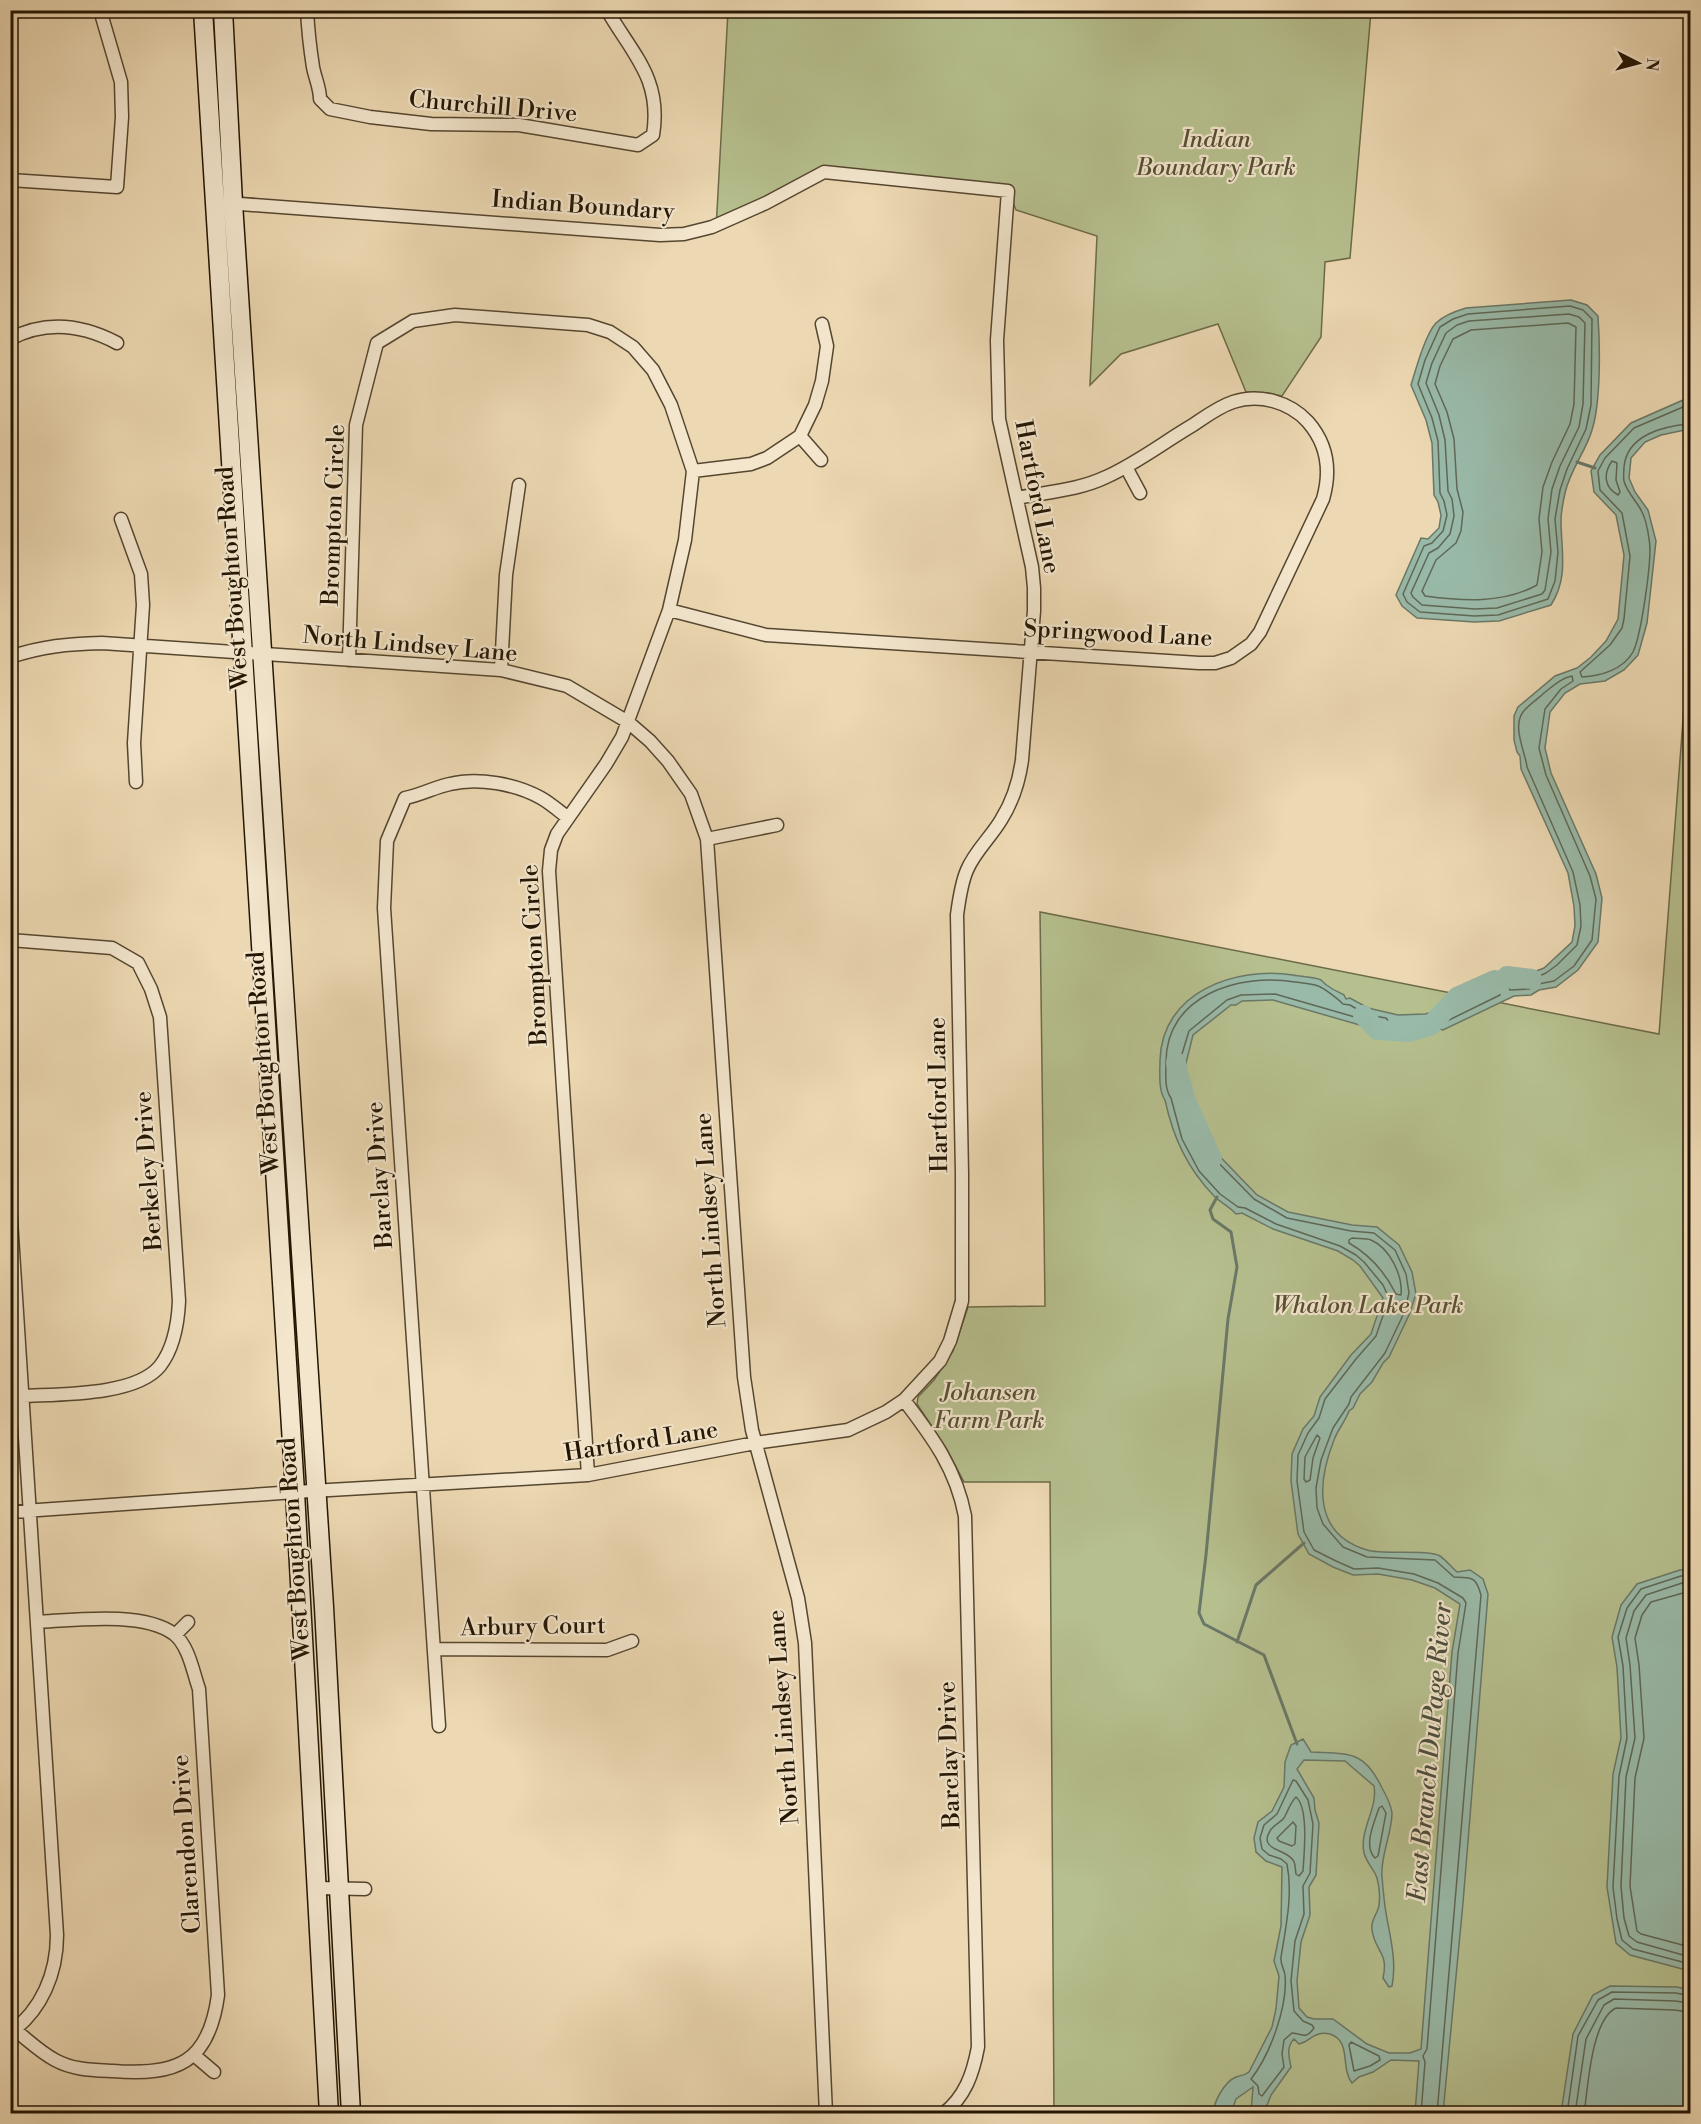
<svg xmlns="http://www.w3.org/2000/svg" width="1701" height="2124" viewBox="0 0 1701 2124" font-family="'Libre Bodoni',serif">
<rect width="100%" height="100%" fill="#ecd8b2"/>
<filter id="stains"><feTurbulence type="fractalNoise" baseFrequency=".00333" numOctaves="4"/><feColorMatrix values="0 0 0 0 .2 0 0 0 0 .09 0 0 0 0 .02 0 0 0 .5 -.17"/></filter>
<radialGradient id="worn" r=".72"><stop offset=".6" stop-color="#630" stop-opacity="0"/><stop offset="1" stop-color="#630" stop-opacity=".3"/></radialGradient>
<path fill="#b6bf8e" stroke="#6c6a48" stroke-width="1.5" d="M728,11H1371L1350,258L1325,262L1321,337L1282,396L1268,393L1246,392L1218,324L1121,354L1090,385L1097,236L1016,210L1008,191L825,177L716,229Z
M1690,629V2113H1054L1050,1482H964L946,1448L917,1404L918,1397L934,1380L953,1351L968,1307L1045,1306L1040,912L1659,1034Z"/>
<path fill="#99baa9" stroke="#6a7867" stroke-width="1.5" d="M1571,300L1587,305L1598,316C1600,346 1601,402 1592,430C1586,451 1570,470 1565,493C1563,502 1561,512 1561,520C1561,551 1569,577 1551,605L1499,621L1474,622L1417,618L1402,606L1396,595L1421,538L1428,539L1439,528L1441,515L1438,502L1434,495L1432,443L1426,420L1411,385C1416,369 1425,335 1436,323C1444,315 1456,311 1466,308Z
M1690,397V429L1661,435L1645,442L1631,458L1629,478L1635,492L1648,510L1656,541L1647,623L1638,655L1624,670L1605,681L1580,684L1565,693L1550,712L1545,748L1551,773L1596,874L1602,898L1598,942L1578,970L1556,987L1539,990L1531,995L1514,996L1443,1030L1430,1026L1409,1032L1377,1030L1273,1000L1242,1001L1236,1005H1231L1193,1035L1184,1071L1178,1076L1183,1086L1184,1096L1204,1140L1257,1195L1288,1212L1352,1225L1377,1227L1399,1245L1412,1272L1416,1294L1409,1315L1389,1357L1383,1363L1372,1382L1360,1394L1353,1408L1349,1411C1345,1422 1338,1429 1334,1440C1317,1483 1313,1534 1367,1550C1382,1555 1429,1549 1440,1556C1446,1560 1451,1567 1457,1572L1470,1570L1483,1579L1488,1594L1463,1903L1443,2113H1415L1419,2061L1391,2060L1373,2072L1359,2077L1352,2083C1340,2068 1352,2041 1330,2034C1326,2033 1320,2033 1316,2035C1309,2038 1308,2042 1299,2044L1294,2039C1286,2047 1289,2057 1291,2067L1271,2095L1264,2113H1251L1253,2087L1236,2099L1231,2113H1213C1214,2102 1224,2082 1236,2077C1241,2075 1244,2076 1249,2072L1272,2027L1276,2009L1279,1976L1274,1961L1281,1926L1282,1867L1266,1861L1256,1852L1254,1838L1258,1822L1272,1811L1284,1787L1285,1762L1291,1745L1303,1739L1311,1752C1349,1754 1364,1750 1382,1788C1386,1795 1391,1805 1392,1813C1392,1834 1380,1856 1382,1877C1383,1889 1384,1901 1386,1913C1390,1937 1397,1961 1392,1986L1389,1987L1383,1978C1389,1952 1375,1952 1372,1930C1370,1920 1378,1914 1379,1905C1380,1897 1379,1885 1377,1878C1374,1869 1366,1862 1364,1853C1359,1830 1378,1809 1374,1786L1345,1761L1304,1760L1297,1769L1314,1798L1315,1810L1319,1823L1316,1875L1309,1887L1310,1915L1301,1942L1297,1981L1299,2008L1307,2017L1314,2019H1333L1367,2044L1389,2053H1410L1421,2049L1452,1652L1460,1604L1435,1588L1412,1580L1378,1574L1353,1575L1333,1567L1309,1554L1298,1534L1291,1481L1292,1454L1303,1429L1314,1416L1320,1397L1351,1355L1371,1334L1383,1298L1360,1266L1353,1260L1338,1251L1273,1229L1242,1213L1236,1214C1230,1207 1221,1203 1214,1196C1187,1168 1173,1137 1165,1100C1158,1090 1160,1072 1160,1060C1162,992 1235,966 1293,975C1301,977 1313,976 1321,980C1321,980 1327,986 1328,986C1333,990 1339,992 1344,995L1346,999L1350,998L1368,1008L1398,1015L1425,1014L1437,1011L1457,997L1495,980L1500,984L1507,976L1526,975L1544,968L1572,942L1575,926L1574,906L1568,873L1521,769L1520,756L1517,752L1514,740V716L1518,707L1555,676L1577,668L1591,657L1606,641L1618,619L1624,555L1616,515L1594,492L1591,471L1600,455L1631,423Z
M1680,1570H1690V1971L1630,1955L1616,1943L1607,1887L1613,1774L1621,1738L1617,1667L1612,1637L1621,1605L1637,1584Z
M1610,1986L1677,1987L1690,1990V2113H1561L1573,2034L1593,1995Z"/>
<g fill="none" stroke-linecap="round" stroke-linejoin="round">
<path stroke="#5e6856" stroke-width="1.5" d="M1570,306L1583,310L1592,319L1591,405L1586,429L1567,469L1560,490L1555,519L1558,552L1555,581L1548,599L1498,615L1474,616L1420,612L1407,602L1403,594L1424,546L1432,543L1443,531L1447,515L1444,501L1440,493L1438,441L1432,418L1418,384L1425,360L1440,327L1453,319L1468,314Z
M1569,314L1579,317L1585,323L1583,404L1579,427L1560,466L1552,489L1548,519L1551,552L1545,590L1542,594L1497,608L1475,609L1422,605L1413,597L1411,593L1429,553L1438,548L1450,534L1454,516L1452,499L1448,491L1445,440L1439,415L1426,383L1432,363L1446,333L1457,325L1469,321Z
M1568,323L1576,327L1574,404L1570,424L1552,462L1543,487L1539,519L1542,552L1537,585C1503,604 1462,601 1425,596L1422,591L1436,560L1456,543L1461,531L1463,512L1457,489L1454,439L1447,412L1435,384L1440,366L1453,339L1471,330Z
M1690,404L1634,428L1605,458L1598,471L1600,490L1622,513L1630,556L1624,619L1622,628L1610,645L1580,672L1582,677C1600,676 1623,670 1633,652C1641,636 1653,556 1649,539C1648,531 1646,520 1642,512C1637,501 1627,493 1624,481C1623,476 1624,472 1624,467C1627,435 1663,426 1690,424
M1612,461L1617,463L1616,480L1620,492L1618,495C1604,487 1603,474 1612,461Z
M1572,676L1573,681L1561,689L1545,709L1539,748L1546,775L1590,876L1596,899L1592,940L1574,966L1554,981L1538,984L1529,989L1510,990L1508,987L1511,982L1528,981L1546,973L1557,965L1577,945L1581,926L1580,905L1573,872L1527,767C1525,751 1512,727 1523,712C1528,705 1538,699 1544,693C1553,686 1561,678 1572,676Z
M1493,988L1500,991V995L1443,1023L1437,1021L1438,1017L1461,1002Z
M1352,1238C1357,1239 1366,1238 1371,1240C1390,1248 1403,1276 1401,1295L1396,1294C1385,1272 1370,1255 1349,1243V1240Z
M1317,1435L1320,1438L1313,1458L1310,1480L1306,1482L1304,1479L1305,1457Z
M1690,1576H1681L1641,1589L1627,1608L1618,1637L1623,1666L1627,1738L1619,1776L1613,1887L1617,1919L1622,1940L1633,1949L1690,1964
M1690,1584L1682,1583L1646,1595L1634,1611L1626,1638L1630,1665L1635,1738L1626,1777L1621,1886L1624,1918L1629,1936L1637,1942L1690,1957
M1690,1593H1683L1651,1602L1642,1615L1635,1638L1639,1665L1644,1738L1635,1778L1630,1886L1637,1931L1641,1934L1690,1947
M1293,1780L1296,1781L1308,1800L1313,1824L1310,1873L1303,1886L1304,1914L1295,1941L1291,1981L1294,2011L1303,2021L1312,2025L1314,2028C1305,2040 1304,2034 1292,2033L1284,2040L1282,2054L1284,2067L1262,2096L1259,2094L1258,2086L1251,2079C1270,2055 1288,2006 1285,1975C1284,1968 1280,1964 1281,1957C1286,1926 1293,1895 1287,1864L1281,1859L1269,1855L1262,1849L1260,1838L1264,1825L1277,1814Z
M1296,1797C1309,1808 1304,1854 1303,1871L1299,1876L1296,1874C1295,1869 1296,1864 1293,1860C1286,1849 1258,1850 1270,1831C1273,1825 1280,1823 1284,1818C1288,1811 1290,1803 1296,1797Z
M1382,1806L1386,1813L1378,1856L1375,1858C1363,1846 1374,1823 1379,1808Z
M1293,1822L1296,1826L1295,1844L1292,1846L1279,1841L1277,1838Z
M1351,2042L1379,2056L1380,2060L1370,2066L1354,2071L1349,2045Z
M1421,2114L1425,2062L1423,2056L1427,2049L1458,1653L1466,1603L1463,1598L1438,1583L1414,1574L1378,1568L1354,1569L1336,1561L1314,1550L1304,1532L1297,1481L1298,1455L1308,1433L1319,1418L1325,1399L1356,1359L1376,1336L1389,1298L1383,1285L1364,1262L1356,1255L1340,1246L1276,1224L1245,1208L1238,1207L1220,1194L1199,1171L1182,1139L1171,1098C1164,1088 1166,1074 1166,1062C1166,995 1239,973 1295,982C1302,983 1311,983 1318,986C1324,988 1338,999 1343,1004L1350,1005L1367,1015L1386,1018L1388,1021L1386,1024H1379L1275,994L1241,995L1227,1000L1189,1031L1178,1067L1172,1077L1177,1088L1178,1099L1199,1143L1254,1199L1287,1218L1351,1231L1374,1233L1395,1250L1406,1274L1409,1293L1404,1313L1385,1353L1351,1397L1349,1404L1333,1428L1321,1460L1316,1488L1317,1508L1323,1524L1343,1547L1367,1557L1435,1560L1454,1577C1471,1579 1475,1574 1481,1595L1437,2114
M1567,2114L1578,2036L1598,2000L1612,1992L1676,1993L1690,1996
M1575,2114L1586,2039L1604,2005L1614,1999L1675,2001L1690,2003
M1584,2114C1588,2088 1591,2020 1616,2008L1674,2010L1690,2012"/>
<path stroke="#6a7867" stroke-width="3" d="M1577,462L1595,468
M1217,1197L1210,1210L1213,1219L1231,1232L1237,1267L1228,1319L1206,1555L1199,1613L1204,1624L1264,1655L1297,1744
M1237,1642L1256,1585L1304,1543"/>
<path stroke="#99baa9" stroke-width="20" d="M1363,1015L1377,1030L1409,1032L1430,1026L1457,997L1495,980L1500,984L1507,976L1532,979
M1176,1062C1177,1074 1183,1084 1184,1096L1212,1159"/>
<defs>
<path id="street" d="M307,10C308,30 310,48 313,67C315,78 320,88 320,99L330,109L370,117L431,124L519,125L638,145L653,135C662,79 633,55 607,10
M10,180L117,187L122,117L121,82L100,10
M10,339C46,320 83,325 117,343
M800,436L821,460
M1126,467L1140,493
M693,471L751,464L767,458L800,436L815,405L822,381L827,346L822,324
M121,519L141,574L143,605L134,743L136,782
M669,610L766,635L1199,663H1215L1231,658L1251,644L1260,632L1323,499C1331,471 1328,445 1308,422C1290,402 1259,393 1233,402C1218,407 1205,417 1193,425C1164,442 1137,463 1106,477C1079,490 1047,492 1017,498
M10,657C43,646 68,644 102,643L501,670L567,686L628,722L650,741L668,761L691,794L707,839L744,1377L752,1430L798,1598L805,1643L826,2114
M349,660L356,425L377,343L413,321L455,315L588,325L610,332L633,347L653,370L671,405L693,471L685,540L669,610L622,737L606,764L557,834L551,850L549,871L588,1475
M501,670L506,575L519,485
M707,839L777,825
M10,940L112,948L138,963L151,989L160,1017L179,1301C178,1323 174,1348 160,1366C136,1396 59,1394 23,1396
M10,1204L57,1935C57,1973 42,2010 10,2033
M904,1400C933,1438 956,1469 965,1516L978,2047C973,2074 965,2097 943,2114
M10,1512L295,1492L588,1475L755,1443L848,1430L886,1412L904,1400L940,1361L950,1341L962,1301V1173L957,915C959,900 961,884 967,870C975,851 991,837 1001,820C1013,801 1019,782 1022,760L1034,611V588L1032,567L999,419L997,340L1008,191L824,172L766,203L712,227L684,234L660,235L227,203
M175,1635L188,1622
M435,1649L607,1650L632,1641
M439,1726L384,908L387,841L405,798C421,795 435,787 450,784C478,777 516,784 541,798C550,803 559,811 567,817
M316,1888L365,1889
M15,2030C28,2040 40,2052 55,2060C73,2070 93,2070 113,2071C177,2076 209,2063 218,1995L199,1689C193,1672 189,1646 174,1634C143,1611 75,1620 37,1622
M194,2055L214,2072"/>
<path id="secondary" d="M203,10L295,1492L329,2114
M223,10L233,203L324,1607L351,2114"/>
</defs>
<use href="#street" stroke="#55462f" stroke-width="15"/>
<use href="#secondary" stroke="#231503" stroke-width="21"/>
<use href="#street" stroke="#f3e6cd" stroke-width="12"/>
<use href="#secondary" stroke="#f3e6cd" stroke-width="18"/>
</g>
<g text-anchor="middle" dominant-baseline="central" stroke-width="4.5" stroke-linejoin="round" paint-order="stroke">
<g font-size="24" fill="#231503" stroke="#f3e6cd">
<text transform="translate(493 107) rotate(5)">Churchill Drive</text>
<text transform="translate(583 206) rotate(4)">Indian Boundary</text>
<text transform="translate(1037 497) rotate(79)">Hartford Lane</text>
<text transform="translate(334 515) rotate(-88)">Brompton Circle</text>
<text transform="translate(233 578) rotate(-94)">West Boughton Road</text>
<text transform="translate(1118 634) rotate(3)">Springwood Lane</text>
<text transform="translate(410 645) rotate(5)">North Lindsey Lane</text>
<text transform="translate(535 955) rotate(-93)">Brompton Circle</text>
<text transform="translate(264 1063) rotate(-94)">West Boughton Road</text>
<text transform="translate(939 1095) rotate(-91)">Hartford Lane</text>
<text transform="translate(149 1171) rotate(-94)">Berkeley Drive</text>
<text transform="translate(380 1175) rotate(-94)">Barclay Drive</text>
<text transform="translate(711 1220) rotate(-94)">North Lindsey Lane</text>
<text transform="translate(641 1442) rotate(-9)">Hartford Lane</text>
<text transform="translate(295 1549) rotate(-94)">West Boughton Road</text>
<text transform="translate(533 1627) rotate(-1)">Arbury Court</text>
<text transform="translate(784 1717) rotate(-94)">North Lindsey Lane</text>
<text transform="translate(950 1755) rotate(-92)">Barclay Drive</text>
<text transform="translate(187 1844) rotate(-94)">Clarendon Drive</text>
</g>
<g font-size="24" font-style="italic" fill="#565034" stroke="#f3e6cd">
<text x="1216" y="140">Indian<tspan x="1216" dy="28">Boundary Park</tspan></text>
<text x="1368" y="1306">Whalon Lake Park</text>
<text x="989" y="1393">Johansen<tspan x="989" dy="28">Farm Park</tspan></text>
</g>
<g font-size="26" font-style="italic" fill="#4c4f3d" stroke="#f3e6cd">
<text transform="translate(1430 1752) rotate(-85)">East Branch DuPage River</text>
</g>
</g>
<rect width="1701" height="2124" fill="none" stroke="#ecd8b2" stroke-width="36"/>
<rect x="12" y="12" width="1677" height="2100" fill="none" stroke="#231503" stroke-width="3"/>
<rect x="18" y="18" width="1665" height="2088" fill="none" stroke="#231503" stroke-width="1.5"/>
<g transform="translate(1638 63) rotate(96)" stroke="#f3e6cd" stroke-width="4.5" paint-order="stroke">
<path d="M0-4.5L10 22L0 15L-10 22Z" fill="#231503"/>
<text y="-9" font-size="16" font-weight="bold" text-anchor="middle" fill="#231503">N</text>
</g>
<rect width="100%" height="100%" filter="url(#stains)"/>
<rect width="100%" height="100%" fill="url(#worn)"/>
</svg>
